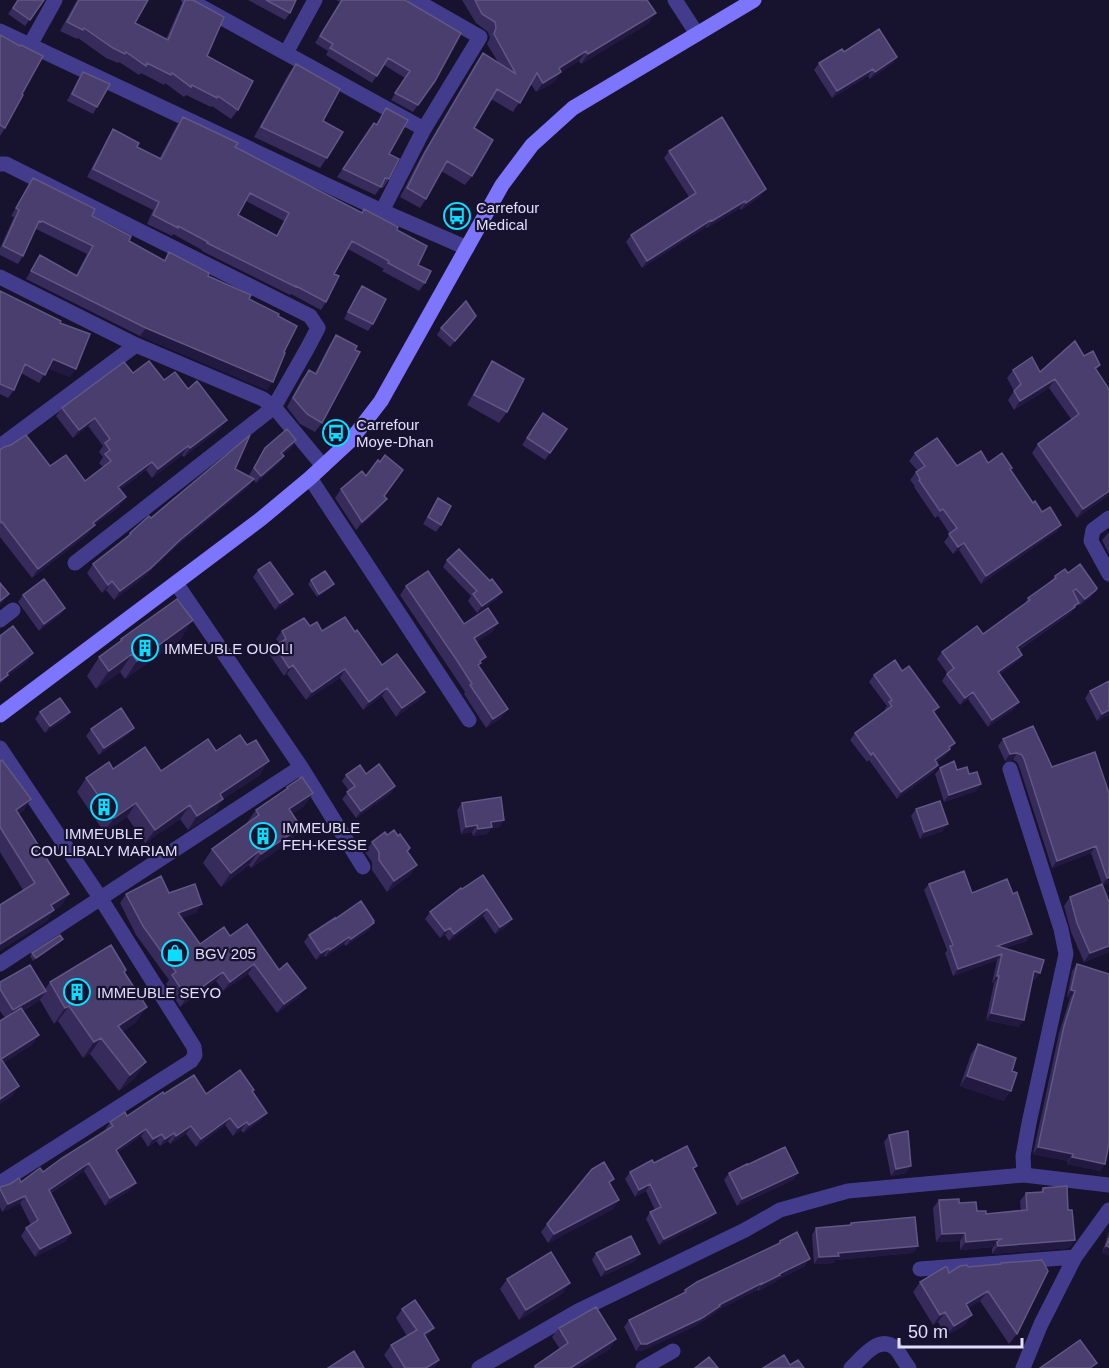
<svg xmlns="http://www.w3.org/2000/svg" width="1109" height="1368" viewBox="0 0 1109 1368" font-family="Helvetica,sans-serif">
<rect width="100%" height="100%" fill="#17122d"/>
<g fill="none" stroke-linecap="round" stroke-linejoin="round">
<path stroke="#433c8d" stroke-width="15" d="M189,0L424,129
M675,0L697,34
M0,31L382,211L467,248
M30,45L55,0
M286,53L315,0
M0,164H6L310,316L318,328L307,349L274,407L75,563
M382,211L424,129L480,37L415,0
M0,277L136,345L263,399L274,407L323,466
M0,446L136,345
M310,478L469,720
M1109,518L1093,530L1091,541L1109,574
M176,583L301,767L363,867
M0,620L13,610
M0,748L101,899L194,1047L195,1055L191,1061L0,1183
M1010,769L1061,929L1066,954L1029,1123L1023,1156L1024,1175
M0,964L301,767
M920,1269L1075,1257
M479,1368L578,1311L745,1230L780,1210L848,1191L1024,1175L1109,1185
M643,1368L673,1351
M851,1368C862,1358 879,1334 895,1348C900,1353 904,1362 909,1368
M1023,1368L1041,1324L1075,1257L1109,1210"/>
<path stroke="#7e75ff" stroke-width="15" d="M0,715L262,518L310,478L351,440L381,401L502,185L532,145L573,108L754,0"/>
</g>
<path fill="#362b5b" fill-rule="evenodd" d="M18,0H44L25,26L8,14Z
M77,0H148L135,23L166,39L181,5L184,0H193L207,56L238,110L231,119L212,106L211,107L186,95L184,97L165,83L164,85L141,73L139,75L119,62L118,63L106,58L78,38L77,39L60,31Z
M248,0H296L290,13L285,20Z
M336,0H405L435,81L413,112L391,100L405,78L384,65L372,83L326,55L328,51L315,43L340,2Z
M462,0H647L649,23L581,64L579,61L561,72L554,82L536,92L531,84L513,112L491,99L474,128L472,176L465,185L441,171L426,199L420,208L400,197L418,162L476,63L483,53L498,62L487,44L490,38L488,32L476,23Z
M0,35L5,128L0,136Z
M897,57L892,64L870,79L868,76L832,98L814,70L819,63Z
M296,64L323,121L327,158L320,168L254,137L289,73Z
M83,72L97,107L93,114L67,101L78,79Z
M386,108L389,154V179L383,188L381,187L375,195L337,177L374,123L376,124Z
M183,117L235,147L397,230L418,265L425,283L419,291L382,271L384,269L348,249L334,274L326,302L321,310L291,294L290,295L202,251V250L173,234L172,236L147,224L153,210L87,177L108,137L113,129L137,147L159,159L177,125ZM246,201L284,221L276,236L238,215Z
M669,151L761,196L741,210L740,208L707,228L706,227L642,268L626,242L631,235L689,197L664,158Z
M33,178L129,241L164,260L169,252L208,276L278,316L284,352L267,390L140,336L26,279L40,255L76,275L87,254L36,229L35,230L23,256L18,264L0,255V248L14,217L11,216Z
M362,286L373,324L368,331L344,319L357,293Z
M0,291L60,323L70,377L48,368L39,383L21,373L14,390L8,398L0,394Z
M472,323L450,347L437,335L441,328Z
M336,335L322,423L315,432L300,424L287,407L302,379L309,370L315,373L330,344Z
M1084,356L1100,365L1096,370L1109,495L1077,518L1032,453L1038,444L1071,419L1049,388L1014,410L1008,400L1014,391L1007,378L1013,370L1040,372Z
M492,361L507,412L499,423L467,405L485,372Z
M133,373L164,380L188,389L221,428L184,457L182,455L152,478L146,470L120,490V506L94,525L88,534L32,578L0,537V450L50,466L85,481L103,467L99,463L103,457L99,452L103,446L88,426L73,438L56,416L62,408Z
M543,413L567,429L545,460L522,445Z
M296,440L292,447L283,455L284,456L279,463L256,483L253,479L248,487L174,548L145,576L114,600L106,590L102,593L87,573L93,564L125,539L130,533L151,518L235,469L252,478L249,475L265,448Z
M915,453L957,466L988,463L1012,468L1010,470L1033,503L1042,512L1061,525L1056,532L981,584L959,550L953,554L944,542L950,534L938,516L935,518L914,487L915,486L910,480L916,472L918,471L909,461Z
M341,489L384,496L380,508L356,530L335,498Z
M438,498L441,525L436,532L423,524Z
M1109,532V554L1102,540Z
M447,560L497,599L477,613L468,601L471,596L443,567Z
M258,570L288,601L275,610L253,577Z
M1068,573L1091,597L1080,605L1078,604L1070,614L1019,650L1022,655L1018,661L1000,674L1019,702L1014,709L988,727L968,699L960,705L942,681L947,673L937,659L942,652L983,634L1025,603L1028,598L1051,581L1055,576Z
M311,580L331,588L317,597L308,584Z
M406,586L464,624L498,623L492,632L476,642L479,666L508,709L501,718L486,728L464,694L465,692L451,671L400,595Z
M23,595L65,608L60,615L39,631L18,602Z
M310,626L322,631L355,632L382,665L419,700L396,717L382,696L363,710L340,678L306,700L287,674L284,676L269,654L275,646L279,643L276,639L282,631Z
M121,639H181L125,679L120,672L96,689L87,676L99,657L118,644Z
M902,671L939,707L934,713L955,743L945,756L937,762L938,765L934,772L897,799L869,760L867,762L850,740L855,733L885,710V709L887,706L869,682L874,675Z
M1090,691L1109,715L1097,721L1085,698Z
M40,712H70L65,719L45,733L35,719Z
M91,729L129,734L99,755L86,736Z
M1003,739L1052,767L1095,752L1109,883L1102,885L1109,952L1084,962L1071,932L1064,906L1070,897L1102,884L1091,853L1052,868L1019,766L1017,762L1013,760L1005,761L998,746Z
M216,751L260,775L223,799L214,813L188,830L180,819L145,843L127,817L104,832L77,792L86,778L113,769L161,771Z
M0,761L31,799L23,811L19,814L69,894L61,906L54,910L46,922L23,890L0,852Z
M940,768L957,770L969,774L981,784L976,791L944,802L935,774Z
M346,775L395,786L391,793L356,818L342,799L349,791L342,781Z
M287,787L313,793L303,807L292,814L301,827L291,841L251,868L249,865L221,887L203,863L212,849L246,824L256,810L285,790Z
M462,803L500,827L491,828L487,834L473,836L472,832L461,834L457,810Z
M916,809L943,831L920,839L911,816Z
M387,835L398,836L410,848L408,852L417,865L410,875L387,892L372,870V862L365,852L372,842Z
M483,875L507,926L495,934L483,916L449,941L445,935L440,938L425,919L430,912Z
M929,884L972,893L1027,941L1005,948L1040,973L1035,980L1033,979L1019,1027L986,1020L994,983H992L997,960L953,976L945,953L947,950L924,890Z
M169,893L196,913L181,918L200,944L230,936L299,997L277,1013L248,974L223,991L216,981L180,1007L166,984L169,980L136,935L120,903L126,894Z
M335,919L374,921L369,930L346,946L344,944L325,957L324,955L316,960L304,942L309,935Z
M63,939L60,943L33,961L30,956L32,953Z
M1077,964L1105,1164L1100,1171L1067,1164L1068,1161L1033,1154L1059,1033L1070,998L1067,997L1072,971Z
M124,973L147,1007L135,1023L122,1032L135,1078L119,1091L90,1054L83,1058L58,1021L54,1024L40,1000L23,1011L33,1044L3,1063L13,1095L0,1104V1021L5,1018L0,1011V982L45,989L50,982Z
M978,1044L1012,1071L1004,1101L960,1086L971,1054Z
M254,1090L252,1092L261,1120L243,1133L241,1130L233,1136L225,1125L196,1147L186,1134L170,1144L168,1141L160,1146L156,1141L148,1147L141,1136L117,1153L130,1190L105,1206L84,1171L51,1193L71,1233L66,1241L35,1257L21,1236L26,1228L31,1225L20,1203L2,1212L0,1207V1187L21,1182L43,1172L105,1131V1130L110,1122L127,1116L164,1094H206Z
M889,1135L906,1173L891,1176L884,1142Z
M654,1163L694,1170L711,1219L659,1245L646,1219L650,1212L655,1210L646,1191L635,1197L625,1179L630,1172Z
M747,1165L798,1173L793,1180L737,1206L724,1180L729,1173Z
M610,1184L619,1200L613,1209L548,1243L541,1232L547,1224Z
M1043,1188L1068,1210L1075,1240L1069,1248L992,1254V1249L993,1247L960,1250V1241L936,1242L933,1208L939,1200L959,1203L977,1211L986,1214L1021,1211L1020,1201L1026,1193L1040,1192Z
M851,1223L918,1246L913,1253L835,1260L834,1263L814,1264L812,1235L816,1228L849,1225Z
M1109,1231V1255L1102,1253Z
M780,1241L805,1266L777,1280L775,1282L758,1291L757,1290L718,1310L715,1313L697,1325L642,1351H636L624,1327L629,1320L682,1294L685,1290L778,1244Z
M596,1253L635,1261L601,1277L592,1260Z
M1001,1263L1017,1334L1009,1344L980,1301L968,1308L965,1325L946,1336L938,1322L933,1325L913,1292L920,1282L968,1267L1000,1264Z
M507,1279L563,1293L519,1320L500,1289Z
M402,1309L427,1337L426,1338L439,1360L434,1368H393L384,1355L391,1345L407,1336L396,1318Z
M559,1328L610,1349L578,1368H533L535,1366L560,1349L552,1337Z"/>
<path fill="#221941" d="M656,13L649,23L581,64L588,54Z
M586,51L579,61L561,72L554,82L536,92L543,83L559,68Z
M897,57L892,64L870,79L875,72Z
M873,69L868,76L832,98L837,91Z
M766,189L761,196L741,210L746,203Z
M745,201L740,208L707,228L712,221Z
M711,220L706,227L642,268L647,261Z
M476,316L472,323L450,347L455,341Z
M146,328L273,382L267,390L140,336Z
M53,359L76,369L70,377L47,368Z
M1055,379L1049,388L1014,410L1020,401Z
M95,418L88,426L73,438L79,430Z
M227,420L221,428L184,457L190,448Z
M296,440L292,447L277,460L281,453Z
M188,446L182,455L152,478L158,469Z
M284,456L279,463L256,483L261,476Z
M152,462L146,470L112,496L118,487Z
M254,479L248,487L174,548L145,576L114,600L120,591Z
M1109,491V495L1077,518L1083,509Z
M126,497L120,506L94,525L88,534L32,578L38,569L93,523Z
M387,499L380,508L356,530L362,522Z
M1061,525L1056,532L981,584L986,576Z
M964,543L959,550L953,554L958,547Z
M112,581L106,590L102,593L108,585Z
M334,584L331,588L317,597L319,594Z
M1096,590L1091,597L1080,605L1085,599Z
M502,592L497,599L477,613L482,606Z
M9,594L2,603L0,605V601Z
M293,594L288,601L275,610L280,603Z
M1079,603L1070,614L1012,654L1017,647Z
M65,608L60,615L39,631L44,624Z
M193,620L181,639L125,679L137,661Z
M498,623L492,632L468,647L474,638Z
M33,653L27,662L7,677L0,685V681L7,673Z
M132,654L120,672L96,689L109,671Z
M1022,655L1018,661L994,679L998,672Z
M293,665L287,674L284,676L289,668Z
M345,669L340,678L306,700L312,692Z
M387,688L382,696L363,710L369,702Z
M425,692L419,700L396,717L402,708Z
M973,692L968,699L960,705L965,698Z
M1019,702L1014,709L988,727L992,720Z
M508,709L501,718L486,728L493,719Z
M1109,710V715L1097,721L1102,714Z
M70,712L65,719L45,733L50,726Z
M134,728L129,734L99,755L104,748Z
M955,743L945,756L930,766L935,760Z
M1017,753L1013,760L1005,761L1010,754Z
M269,761L260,775L223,799L214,813L188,830L197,816L220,794Z
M938,765L934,772L897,799L901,792Z
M981,784L976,791L944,802L949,795Z
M395,786L391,793L356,818L361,811Z
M313,793L303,807L279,823L289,809Z
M31,799L23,811L8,822L16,810Z
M136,803L127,817L104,832L114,818Z
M190,805L180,819L145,843L155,830Z
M504,820L500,827L491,828L487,834L473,836L478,829L491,822Z
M948,824L943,831L920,839L924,832Z
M477,825L472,832L461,834L466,827Z
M301,827L291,841L251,868L261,854Z
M1096,846L1091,853L1052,868L1057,861Z
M259,851L249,865L221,887L231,873Z
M417,865L410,875L387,892L394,881Z
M1107,878H1109V883L1102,885Z
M69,894L61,906L42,917L51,905Z
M202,904L196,913L171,922L178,913Z
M487,909L483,916L449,941L454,934Z
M54,910L46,922L0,951V944Z
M512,919L507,926L495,934L500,927Z
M374,921L369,930L346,946L351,939Z
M450,928L445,935L440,938L445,931Z
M1032,934L1027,941L992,952L997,946Z
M349,937L344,944L325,957L330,950Z
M63,939L60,943L33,961L36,958Z
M1109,946V952L1084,962L1090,953Z
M329,948L324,955L316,960L321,953Z
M1002,954L997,960L953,976L958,969Z
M254,964L248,974L223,991L230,982Z
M1034,971L1040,973L1035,980L1029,978Z
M223,972L216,981L180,1007L187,998Z
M997,976H999L994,983H992Z
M306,988L299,997L277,1013L284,1004Z
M1071,990L1075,991L1070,998L1067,997Z
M46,991L39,1001L6,1021L13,1010Z
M69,1006L58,1021L54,1024L65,1008Z
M147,1007L135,1023L107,1042L118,1026Z
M991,1013L1024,1020L1019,1027L986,1020Z
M39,1035L33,1044L0,1065L1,1059Z
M101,1038L90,1054L83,1058L94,1042Z
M146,1062L135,1078L119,1091L130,1075Z
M967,1076L1011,1091L1004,1101L960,1086Z
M19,1086L13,1095L0,1104V1099Z
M267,1113L261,1120L243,1133L249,1125Z
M230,1118L225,1125L196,1147L201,1139Z
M247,1122L241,1130L233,1136L238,1128Z
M191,1126L186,1134L170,1144L176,1136Z
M146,1129L141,1136L110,1158L116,1150Z
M174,1133L168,1141L160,1146L165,1139Z
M162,1134L156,1141L148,1147L153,1139Z
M1038,1147L1073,1154L1068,1161L1033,1154Z
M1072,1157L1105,1164L1100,1171L1067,1164Z
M89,1163L84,1171L44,1197L49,1190Z
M911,1166L906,1173L891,1176L896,1169Z
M798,1173L793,1180L737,1206L742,1199Z
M136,1183L130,1190L105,1206L110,1198Z
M650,1184L646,1191L635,1197L639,1190Z
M25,1196L20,1203L2,1212L8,1204Z
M619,1200L613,1209L548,1243L554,1234Z
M716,1213L711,1219L659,1245L664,1239Z
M71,1233L66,1241L35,1257L40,1249Z
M965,1233L960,1241L936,1242L942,1234Z
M1001,1239L997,1242L993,1247L960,1250L966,1242Z
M1075,1240L1069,1248L992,1254L998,1246Z
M918,1246L913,1253L835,1260L834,1263L814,1264L819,1257L838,1253Z
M1106,1246L1109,1247V1255L1102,1253Z
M640,1254L635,1261L601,1277L606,1270Z
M810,1259L805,1266L777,1280L775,1282L758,1291L762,1284L779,1274Z
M570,1283L563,1293L519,1320L526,1310Z
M762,1283L757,1290L718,1310L715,1313L697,1325L642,1351H636L641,1344Z
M988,1291L980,1301L959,1314L966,1304Z
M945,1312L938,1322L933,1325L940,1315Z
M972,1315L965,1325L946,1336L954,1326Z
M434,1328L427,1337L417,1344L424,1334Z
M616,1339L610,1349L578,1368H571Z
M439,1360L434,1368H426Z"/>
<path fill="#493e6d" stroke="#615784" stroke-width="1.5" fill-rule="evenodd" d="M18,0H44L30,20L13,8Z
M79,0H148L135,23L168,40L185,0H193L224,17L207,56L253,81L238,110L218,96L217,98L192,85L191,87L172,73L171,75L147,63L146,66L126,52L125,54L113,48L84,28L83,30L67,22Z
M266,0H296L290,13Z
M342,0H405L461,33L435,81L418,105L395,93L410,71L388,58L377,76L330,48L333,44L320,36Z
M475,0H647L656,13L588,54L586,51L559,68L561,72L543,83L537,73L520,103L497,89L474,128L493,140L472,176L447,161L426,199L407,188L425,152L483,53L516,74L494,34L496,28L495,22L482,14Z
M879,29L897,57L875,72L873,69L837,91L819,63L842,49L844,52Z
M0,35L20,46L21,45L43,56L22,94L23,95L5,128L0,125Z
M296,64L340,89L323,121L343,132L327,158L261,127Z
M83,72L110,84L97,107L72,94Z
M386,108L408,120L389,154L399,159L389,179L385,178L381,187L343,169L374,123L377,125Z
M183,117L238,143L235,147L362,213L364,209L398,227L397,230L427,246L418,265L431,271L425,283L388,263L389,261L352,241L334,274L339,276L326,302L296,286V287L207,243L208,242L178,226V228L153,215L159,202L93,169L113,129L139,143L137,147L161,159ZM250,193L289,213L277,236L238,215Z
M722,117L766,189L746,203L745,201L712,221L711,220L647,261L631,235L696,193L669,151Z
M33,178L95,209L92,216L131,236L129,241L165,261L169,252L209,273L208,276L251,295L249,299L279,314L278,316L297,326L284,352L285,353L273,382L146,328L31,271L40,255L77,276L93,246L42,221L41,222L39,221L23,256L3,246L19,210L16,208Z
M362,286L386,299L373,324L348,312Z
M0,291L61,321L60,323L90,334L76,369L53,359L45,375L25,364L14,390L0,384Z
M466,301L476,316L455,341L441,328Z
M336,335L357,346L355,350L360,352L322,423L307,414L293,398L309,370L316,374Z
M1075,341L1084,356L1093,351L1100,365L1095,368L1109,389V491L1083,509L1038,444L1079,414L1055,379L1020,401L1014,391L1021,384L1013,370L1032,357L1040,372Z
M149,361L164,380L175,372L188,389L197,381L227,420L190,448L188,446L158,469L152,462L118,487L126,497L93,523L95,525L38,569L2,522L0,523V450L4,447L11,445L26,435L50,466L66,455L85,481L111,461L105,454L110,450L105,443L110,439L95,418L79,430L62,408L124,362L133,373Z
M492,361L524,379L507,412L474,395Z
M543,413L567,429L550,453L527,438Z
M287,429L296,440L281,453L284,456L261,476L254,468L265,448Z
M250,435L235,469L254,479L180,540L151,568L120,591L112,581L108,585L93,564L131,534L130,533L149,516L151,518Z
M937,438L957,466L981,451L988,463L1002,453L1012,468L1010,469L1033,503L1035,501L1042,512L1050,507L1061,525L986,576L964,543L958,547L949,534L957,528L943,509L940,511L919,480L920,479L916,472L925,466L915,453Z
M385,455L403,470L384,496L387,499L362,522L341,489L362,471L366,476L378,460L380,462Z
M438,498L451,506L441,525L428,517Z
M459,549L490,581L492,579L502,592L482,606L473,594L477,591L447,560Z
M270,562L293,594L280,603L258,570Z
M1080,564L1097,588L1096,590L1085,599L1076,589L1073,591L1079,603L1074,606L1075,607L1017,647L1022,655L998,672L1019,702L992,720L973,692L965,698L947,674L954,668L942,652L977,626L983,634L1030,600L1028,598L1056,578L1055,576L1065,569L1068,573Z
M325,571L334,584L319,594L311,580Z
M428,571L464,624L488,608L498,623L474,638L486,657L480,661L481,663L478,665L508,709L493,719L470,685L472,684L458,662L406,586Z
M44,579L65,608L44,624L23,595Z
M0,583L9,594L0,601Z
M177,599L193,620L137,661L132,654L109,671L99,657L122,640L121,639Z
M345,617L355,632L357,630L382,665L397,654L425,692L402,708L387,688L369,702L345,669L312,692L293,665L289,668L275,646L286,639L282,631L304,618L310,626L317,622L322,631Z
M13,626L33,653L7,673L8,675L0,681V636Z
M895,660L902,671L909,666L939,707L933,711L955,743L949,747L950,749L935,760L938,765L901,792L873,753L871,755L855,733L892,706L889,702L892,700L874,675Z
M1109,681V710L1102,714L1090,691Z
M60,698L70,712L50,726L40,712Z
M121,708L134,728L104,748L91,729Z
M1033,726L1052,767L1095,752L1109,793V878H1107L1096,846L1057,861L1024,759L1022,755L1017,753L1010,754L1003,739Z
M240,735L247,745L256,740L269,761L220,794L223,799L197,816L190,805L155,830L136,803L114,818L86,778L109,762L113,769L145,747L161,771L208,739L216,751Z
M2,760L31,799L16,810L69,894L51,905L54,910L0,944V905L35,883L0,827V761Z
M954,761L957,770L967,767L969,774L977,772L981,784L949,795L940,768Z
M379,764L395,786L361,811L347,792L355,786L346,775L360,765L366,774Z
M302,777L313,793L289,809L301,827L261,854L259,851L231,873L212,849L259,815L256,810L288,788L287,787Z
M501,797L504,820L491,822L492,827L478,829L477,825L466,827L462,803Z
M940,801L948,824L924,832L916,809Z
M394,830L398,836L400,834L410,848L407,851L417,865L394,881L379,860V852L372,842L385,832L387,835Z
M964,871L972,893L1007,879L1013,894L1017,892L1032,934L997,946L1044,960L1040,973L1034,971L1024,1020L991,1013L999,976H997L1002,954L958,969L950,946L953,945L929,884Z
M483,875L512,919L500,927L487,909L454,934L450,928L445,931L430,912L461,888L462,889Z
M161,876L169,893L195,884L202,904L178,913L200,944L224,927L230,936L247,924L279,970L287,963L306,988L284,1004L254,964L230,982L223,972L187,998L172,975L176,972L143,926L126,894Z
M1102,884L1109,902V946L1090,953L1077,923L1070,897Z
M361,901L374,921L373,922L374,923L351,939L349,937L330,950L329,948L321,953L309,935L335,918V919Z
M60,935L63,939L36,958L32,953Z
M111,945L126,970L124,972L147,1007L118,1026L146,1062L130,1075L101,1038L94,1042L69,1006L65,1008L50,982Z
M1077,964L1109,974V1143L1105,1164L1072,1157L1073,1154L1038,1147L1064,1026L1075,991L1071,990Z
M30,965L46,991L13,1010L0,989V982Z
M21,1008L39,1035L1,1059L19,1086L0,1099V1021Z
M978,1044L1016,1058L1012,1071L1017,1073L1011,1091L967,1076Z
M240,1070L254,1090L252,1091L267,1113L249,1125L247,1122L238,1128L230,1118L201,1139L191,1126L176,1136L174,1133L165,1139L162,1134L153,1139L146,1129L116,1150L136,1183L110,1198L89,1163L49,1190L71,1233L40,1249L26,1228L38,1220L25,1196L8,1204L0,1189V1187L10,1184L19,1178L21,1182L40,1168L43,1172L62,1158L113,1126L110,1122L125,1112L127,1116L163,1092L164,1094L194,1075L206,1094Z
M908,1131L911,1166L896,1169L889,1135Z
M687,1146L697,1166L693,1168L716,1213L664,1239L650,1212L661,1207L650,1184L639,1190L630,1172L652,1160L654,1163Z
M785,1147L798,1173L742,1199L729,1173L747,1164V1165Z
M604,1162L614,1179L609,1182L619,1200L554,1234L547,1224L592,1169Z
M1067,1186L1068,1210H1072L1075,1240L998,1246L997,1242L1001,1239L966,1242L965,1233L942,1234L939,1200L959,1199V1203L976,1202L977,1211H986V1214L1027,1210L1026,1193L1043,1192V1188Z
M915,1217L918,1246L838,1253L839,1256L819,1257L816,1228L851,1225V1223Z
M797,1232L810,1259L779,1274L780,1275L762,1284V1283L719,1305L720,1306L702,1318L647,1344H641L629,1320L686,1292L685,1290L697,1282L780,1243V1241Z
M631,1236L640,1254L606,1270L596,1253Z
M1109,1238V1247L1106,1246Z
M551,1252L570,1283L526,1310L507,1279Z
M1042,1260L1048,1271L1017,1334L988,1291L966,1304L972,1315L954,1326L945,1312L940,1315L920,1282L945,1267H947L949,1273L960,1266L967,1265L968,1267L1001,1264V1263Z
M415,1300L434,1328L424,1334L439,1360L426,1368H405L391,1345L417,1330L402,1309Z
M596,1307L616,1339L572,1367V1368H536L535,1366L568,1343L559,1328Z
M1080,1340L1097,1363L1090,1368H1040Z
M354,1351L364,1368H328Z
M784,1355L790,1365L798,1360L804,1368H763Z
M709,1357L718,1368H695Z"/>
<defs>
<symbol id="bus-ring" viewBox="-11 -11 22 22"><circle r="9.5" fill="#17122d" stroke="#0addff" stroke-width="1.5"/><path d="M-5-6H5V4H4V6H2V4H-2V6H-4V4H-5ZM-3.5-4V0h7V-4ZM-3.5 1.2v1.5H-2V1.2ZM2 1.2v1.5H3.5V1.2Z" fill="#0addff"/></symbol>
<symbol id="building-ring" viewBox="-11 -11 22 22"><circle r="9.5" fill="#17122d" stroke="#0addff" stroke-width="1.5"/><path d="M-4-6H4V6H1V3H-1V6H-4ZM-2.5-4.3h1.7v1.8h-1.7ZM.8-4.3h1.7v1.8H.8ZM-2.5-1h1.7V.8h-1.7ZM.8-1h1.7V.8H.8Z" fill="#0addff"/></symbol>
<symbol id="shop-ring" viewBox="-11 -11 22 22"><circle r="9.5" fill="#17122d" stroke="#0addff" stroke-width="1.5"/><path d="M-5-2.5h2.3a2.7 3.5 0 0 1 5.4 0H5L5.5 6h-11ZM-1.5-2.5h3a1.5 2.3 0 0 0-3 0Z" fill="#0addff"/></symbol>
</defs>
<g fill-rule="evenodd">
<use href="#bus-ring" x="442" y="201" width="30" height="30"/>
<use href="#bus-ring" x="321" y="418" width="30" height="30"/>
<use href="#building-ring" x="130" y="633" width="30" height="30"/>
<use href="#building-ring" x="89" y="792" width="30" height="30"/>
<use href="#building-ring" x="248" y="821" width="30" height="30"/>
<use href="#shop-ring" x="160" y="938" width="30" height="30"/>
<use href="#building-ring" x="62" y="977" width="30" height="30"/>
</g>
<g text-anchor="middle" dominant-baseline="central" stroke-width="4.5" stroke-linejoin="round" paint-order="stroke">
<g font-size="15" fill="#e3deff" stroke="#17122d" text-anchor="start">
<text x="476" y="207">Carrefour<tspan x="476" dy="17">Medical</tspan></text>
<text x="356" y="424">Carrefour<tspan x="356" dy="17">Moye-Dhan</tspan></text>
<text x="164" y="648">IMMEUBLE OUOLI</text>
<text x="282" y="827">IMMEUBLE<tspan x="282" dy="17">FEH-KESSE</tspan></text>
<text x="104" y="833" text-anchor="middle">IMMEUBLE<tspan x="104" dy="17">COULIBALY MARIAM</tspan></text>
<text x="195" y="953">BGV 205</text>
<text x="97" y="992">IMMEUBLE SEYO</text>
</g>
</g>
<path d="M899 1338v9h123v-9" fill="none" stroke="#e3deff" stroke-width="3"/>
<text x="908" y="1338" font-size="18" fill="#e3deff" stroke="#17122d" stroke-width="4.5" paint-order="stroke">50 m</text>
</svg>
